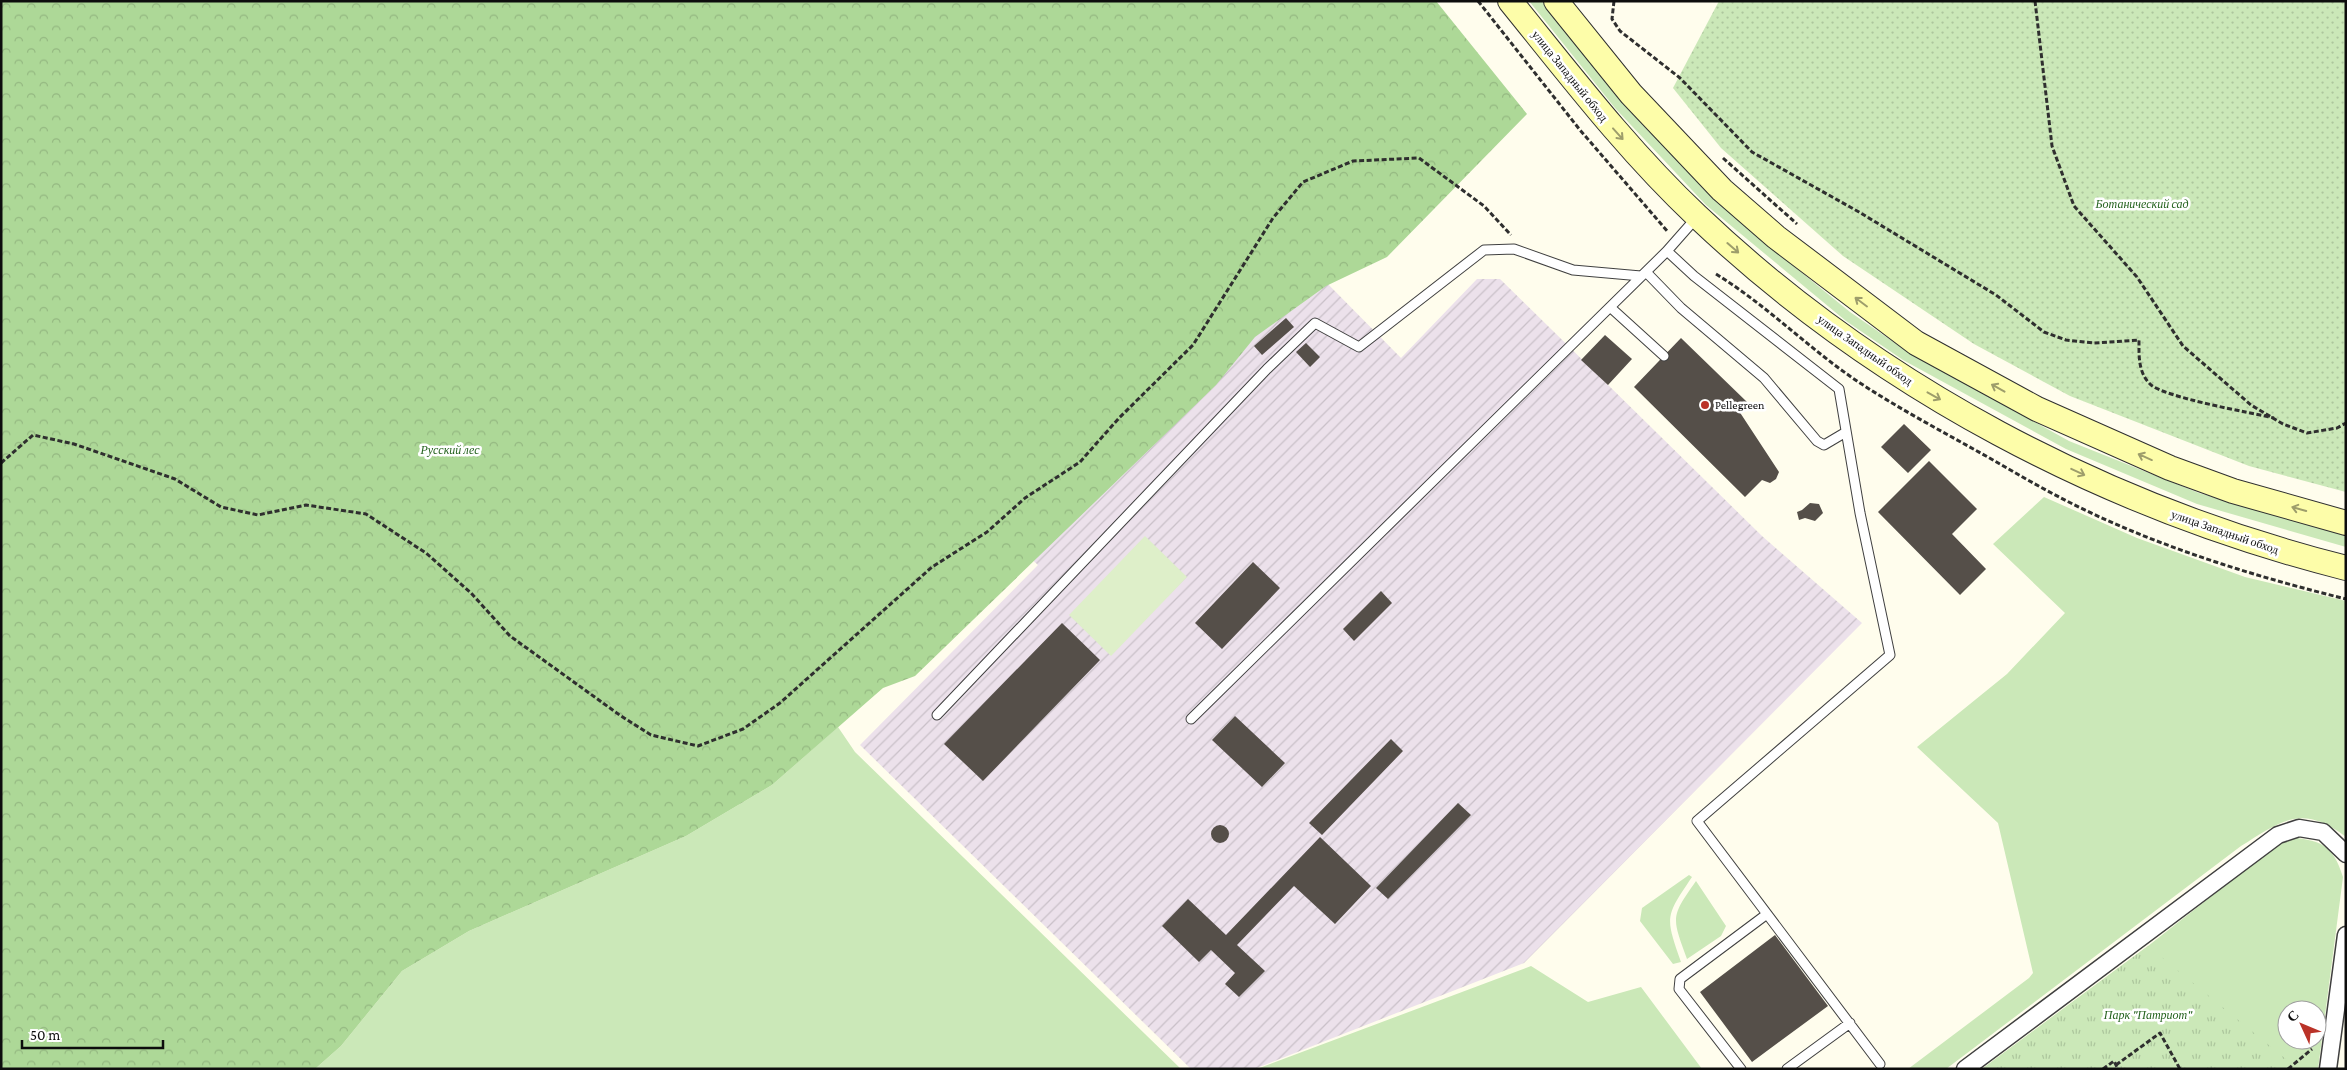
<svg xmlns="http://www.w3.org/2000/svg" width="2347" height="1070" viewBox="0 0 2347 1070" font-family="'Crimson Pro',serif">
<defs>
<pattern id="industrial-furrows" width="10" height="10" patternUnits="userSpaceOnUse" patternTransform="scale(1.25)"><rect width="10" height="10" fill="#ece1eb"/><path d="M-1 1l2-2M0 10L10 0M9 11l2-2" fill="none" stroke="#c9c0c8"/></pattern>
<pattern id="forest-crowns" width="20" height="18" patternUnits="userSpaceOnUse" patternTransform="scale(1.25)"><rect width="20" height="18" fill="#add897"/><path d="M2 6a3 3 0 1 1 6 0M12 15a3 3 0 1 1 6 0" fill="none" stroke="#94b881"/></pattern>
<pattern id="park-tufts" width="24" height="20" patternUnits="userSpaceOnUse" patternTransform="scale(1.25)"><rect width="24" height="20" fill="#cbe8b8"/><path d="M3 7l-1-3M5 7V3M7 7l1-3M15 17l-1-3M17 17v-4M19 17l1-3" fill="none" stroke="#adc69d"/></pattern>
<pattern id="garden-dots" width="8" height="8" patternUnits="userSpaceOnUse" patternTransform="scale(1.25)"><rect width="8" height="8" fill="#cbe8b8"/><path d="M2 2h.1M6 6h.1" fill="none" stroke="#adc69d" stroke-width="1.8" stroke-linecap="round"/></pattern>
</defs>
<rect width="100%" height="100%" fill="#fffded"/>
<path fill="url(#industrial-furrows)" d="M1319,275L1401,358L1477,279H1500L1762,536L1862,623L1524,963L1254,1069H1191L860,745L1038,565L1026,554Z"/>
<path fill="#cbe8b8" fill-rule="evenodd" d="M1529,1H1542L1622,101L1715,198L1769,246L1850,312L1908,352L2069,441L2199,493L2346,536V547L2197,504L2066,449L1903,360L1846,321L1706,205L1615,108Z
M2044,497L2137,538L2245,577L2346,601V837C2302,803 2281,821 2241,846L1946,1069H1908L2029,978L2033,973L1998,823L1917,747L2007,674L2065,613L1993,544Z
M838,727L855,752L1181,1069H315L341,1046L402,971L469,931L686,836L772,785Z
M2287,837C2320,840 2333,844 2343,877L2318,1069H1982L2148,946ZM2287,1010H2317V1040H2287Z
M1689,875L1692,877C1665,917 1665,916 1681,962L1673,964L1640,921L1642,908Z
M1696,881L1726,926L1721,936L1687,959C1672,917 1670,918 1696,881Z
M1531,966L1588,1002L1641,987L1702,1069H1257Z"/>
<path fill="url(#forest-crowns)" d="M1,1H1436L1527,114L1387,257L1326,286L1255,337L1216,385L915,676L883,688L772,785L686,836L469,931L402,971L341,1046L315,1069H1Z"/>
<path fill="url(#park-tufts)" d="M2148,946L2298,1069H1982Z"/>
<path fill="url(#garden-dots)" d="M1719,1H2346V492L2249,466L2070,396L1974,344L1843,256L1721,148L1673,88Z"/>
<path fill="#deefc9" d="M1145,536L1187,577L1111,656L1069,615Z"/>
<path fill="#554f49" d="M1286,318L1294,327L1262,355L1254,346Z
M1605,335L1632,359L1608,385L1581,360Z
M1681,338L1747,402L1739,411L1779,472L1776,479L1770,483L1762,480L1745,497L1634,387Z
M1306,343L1320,357L1310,367L1296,352Z
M1904,424L1931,450L1908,473L1881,447Z
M1929,461L1977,509L1952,534L1986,569L1960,595L1878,512Z
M1810,503L1819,504L1823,513L1815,521L1805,518L1799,520L1797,512L1802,510Z
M1253,562L1280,588L1222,649L1195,623Z
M1381,591L1392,603L1354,641L1343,629Z
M1062,623L1100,660L983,781L944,744Z
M1235,716L1285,763L1262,787L1212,740Z
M1391,739L1403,751L1322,835L1309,823Z
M1458,803L1471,815L1388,899L1376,888Z
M1211 834a9 9 0 1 1 18 0a9 9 0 1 1-18 0Z
M1320,837L1371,886L1335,924L1294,886L1237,945L1265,971L1239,997L1225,984L1235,973L1211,950L1199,962L1162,926L1188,899L1226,935Z
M1775,935L1828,1006L1752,1062L1700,992Z"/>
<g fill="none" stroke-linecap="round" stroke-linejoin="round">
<defs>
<path id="lane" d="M1697,217L1667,251L1694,276L1839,389L1860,513L1890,655L1697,821L1880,1064
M1646,272L1681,308L1764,378L1817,441L1824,445L1846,432
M1610,307L1664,356
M937,715L1267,369L1315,323L1359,347L1484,250L1514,249L1573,270L1641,276
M1191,719L1667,251
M1741,1069L1679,989L1680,979L1767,914
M1787,1069L1850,1023"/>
<path id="street" d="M1965,1069L2278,835L2299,828L2323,832L2346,854
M2328,1069L2346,935"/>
<path id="secondary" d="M1510,1C1570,75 1627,150 1697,216C1877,387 2105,507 2346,568
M1556,1L1631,94L1722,190L1776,237L1916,343L2037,409L2170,468L2233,491L2346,523"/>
</defs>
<use href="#lane" stroke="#404040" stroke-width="11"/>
<use href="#street" stroke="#404040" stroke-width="19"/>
<use href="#secondary" stroke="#2f2f2f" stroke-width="26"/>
<path stroke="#2f2f2f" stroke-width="3" stroke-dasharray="5 2.5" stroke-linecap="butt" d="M1478,1L1580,130L1668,232
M1614,1L1612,19L1620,31L1680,78L1752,152L1859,212L1996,295L2044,332L2066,340L2094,343L2139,340C2139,356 2138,372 2150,384C2162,397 2252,413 2274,418
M2035,1L2052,146L2074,206L2137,277L2183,346L2251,405L2283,424L2307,433L2337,428L2346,423
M1723,158L1797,224
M1716,274C1768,306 1810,350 1860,383C1895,406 1932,426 1968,446C1999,463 2030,482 2061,498C2149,544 2249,575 2346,599
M1,463L33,435L74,444L175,479L221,507L258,515L306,505L366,514L426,553L471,593L510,636L621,716L651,735L698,746L743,729L780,703L932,567L987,532L1025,498L1080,462L1119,418L1193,345L1273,218L1303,182L1353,161L1419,158L1484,206L1511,235
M2116,1065L2160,1033L2180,1069
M2103,1069L2114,1061L2118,1069
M2288,1069L2312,1049"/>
<use href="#lane" stroke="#fff" stroke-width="9"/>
<use href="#street" stroke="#fff" stroke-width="16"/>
<use href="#secondary" stroke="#fdfda9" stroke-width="24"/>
</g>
<defs><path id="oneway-shaft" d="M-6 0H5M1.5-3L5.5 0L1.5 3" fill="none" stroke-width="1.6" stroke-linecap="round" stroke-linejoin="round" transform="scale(1.25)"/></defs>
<g stroke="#9d9d6b">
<use href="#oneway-shaft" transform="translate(1618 134) rotate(48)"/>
<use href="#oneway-shaft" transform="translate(1733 248) rotate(41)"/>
<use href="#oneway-shaft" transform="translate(1861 302) rotate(-143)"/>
<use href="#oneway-shaft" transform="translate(1998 388) rotate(-151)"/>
<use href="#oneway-shaft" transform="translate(1934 396) rotate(29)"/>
<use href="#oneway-shaft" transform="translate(2145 457) rotate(-156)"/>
<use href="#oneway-shaft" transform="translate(2078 472) rotate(25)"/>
<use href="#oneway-shaft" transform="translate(2299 509) rotate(-164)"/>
</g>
<circle fill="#ba3228" stroke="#fff" stroke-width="2" cx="1705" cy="405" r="5"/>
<g text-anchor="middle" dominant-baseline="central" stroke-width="5" stroke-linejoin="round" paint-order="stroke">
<g font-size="12" fill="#0d0d0d" stroke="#fff">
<text transform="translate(1570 76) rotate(51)">улица Западный обход</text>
<text transform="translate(1865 350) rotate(35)">улица Западный обход</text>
<text transform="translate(2225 532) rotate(19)">улица Западный обход</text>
</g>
<g font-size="12" font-style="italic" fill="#25631f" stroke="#fff">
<text x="2142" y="204">Ботанический сад</text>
<text x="450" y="450">Русский лес</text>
<text x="2148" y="1015">Парк "Патриот"</text>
</g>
<g font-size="12" fill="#0d0d0d" stroke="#fff" text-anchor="start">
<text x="1715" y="405">Pellegreen</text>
</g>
</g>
<rect width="2347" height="1070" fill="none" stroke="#0d0d0d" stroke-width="5"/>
<g transform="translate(2302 1025) rotate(314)"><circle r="24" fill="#ffffff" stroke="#9e9e9e"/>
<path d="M0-4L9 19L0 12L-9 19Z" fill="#ba3228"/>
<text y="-8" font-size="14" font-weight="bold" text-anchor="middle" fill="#0d0d0d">С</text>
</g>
<path d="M22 1040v8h141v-8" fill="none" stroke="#0d0d0d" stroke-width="2.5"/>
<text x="30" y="1040" font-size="15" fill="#0d0d0d" stroke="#ffffff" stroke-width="4" paint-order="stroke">50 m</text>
</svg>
